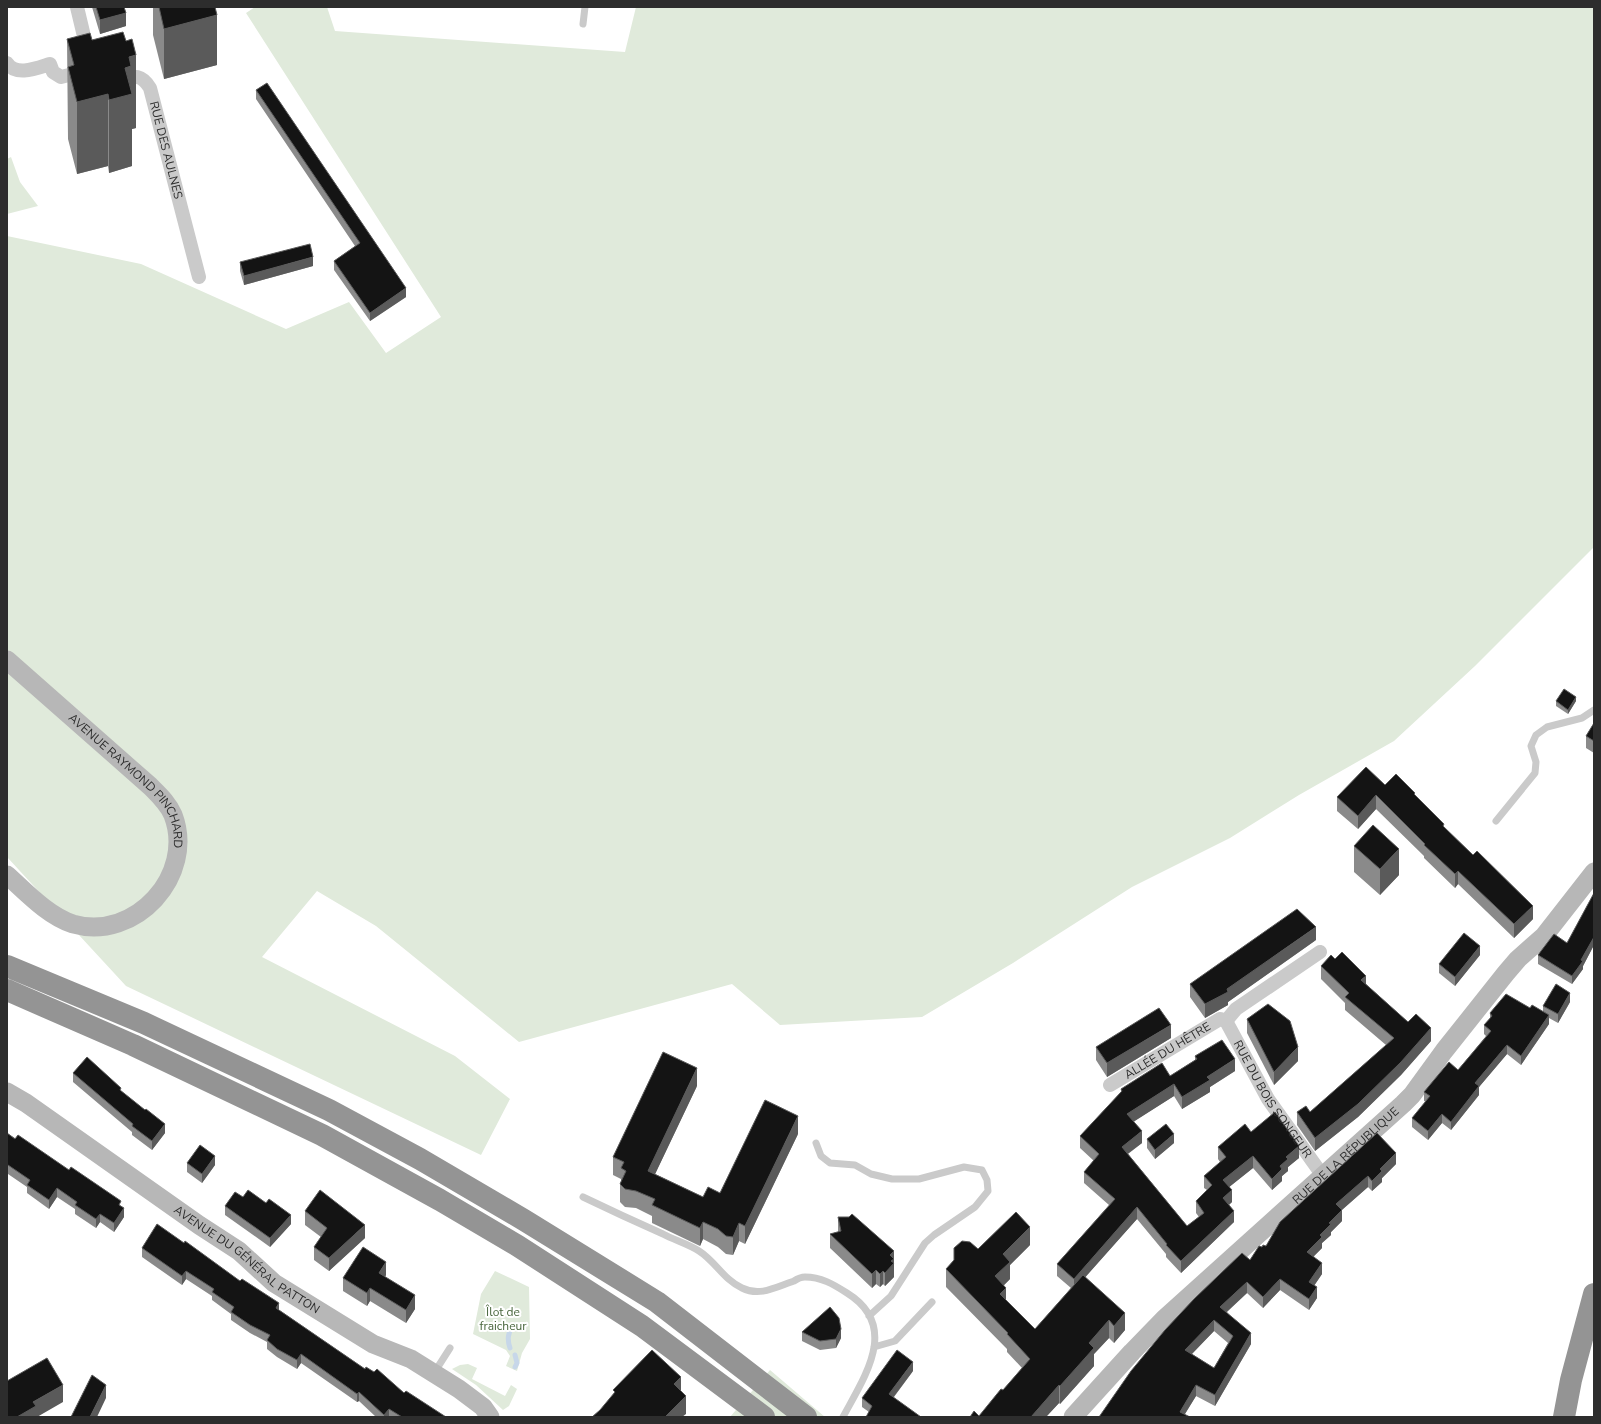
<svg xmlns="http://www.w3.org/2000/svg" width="1601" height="1424" viewBox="0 0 1601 1424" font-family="'Nunito Sans',sans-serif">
<rect width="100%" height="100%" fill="#fff"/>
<path fill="#e0eadb" d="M255,7H327L335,31L625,52L636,7H1594V547L1475,666L1394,741L1299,795L1230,838L1132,887L1013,963L922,1017L780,1025L732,984L519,1042L376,926L317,891L262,957L455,1056L510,1099L481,1155L126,986L7,857V236L141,264L286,329L349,302L386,353L441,317L246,13Z
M11,157L20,182L38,206L7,214V159Z
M495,1271L529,1287L530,1339L522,1353L517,1371L506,1366L510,1356L506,1350L473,1334L481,1294Z
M468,1364L477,1368L472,1379L505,1396L511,1385L517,1389L509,1406L503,1410L476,1385L452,1369L460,1365Z
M770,1370L825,1417H730Z"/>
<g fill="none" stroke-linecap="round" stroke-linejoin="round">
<path stroke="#c7d7e9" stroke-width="5" d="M510,1348C507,1339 508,1334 512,1326
M515,1355L517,1363L515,1367"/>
<path stroke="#cacaca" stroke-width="7" d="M583,24L585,7
M1496,821L1535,773L1536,762L1531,746L1536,735L1547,727L1582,718L1594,710
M816,1143L821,1156L830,1163L855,1165L871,1174L892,1179H919L964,1167L982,1170L987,1180L988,1191L975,1207L934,1235L925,1243L891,1296L869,1316
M583,1197C610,1210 636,1222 663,1234C674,1240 688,1244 699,1251C715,1261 724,1280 742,1288C760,1297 776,1287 794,1281C797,1279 801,1277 805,1277C821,1277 833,1284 847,1293C900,1326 865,1376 843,1417
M874,1347L895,1341L932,1302
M434,1373L450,1348"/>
<g stroke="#cacaca" stroke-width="14">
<path d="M77,7L88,53"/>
<path d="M7,63C16,77 37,68 50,64L53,72L61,77L85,71"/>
<path id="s1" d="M117,79C133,76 141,73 150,88L199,277"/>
<path id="s2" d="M1226,1021L1268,1099L1323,1176"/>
<path d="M1226,1021L1236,1009L1320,952"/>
<path id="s3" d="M1110,1085L1220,1019L1226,1021"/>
</g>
<g stroke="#b7b7b7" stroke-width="19">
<path id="s4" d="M7,660L150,786C159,795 168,803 173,815C196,875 135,942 73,924C48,916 26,892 7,875"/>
<path id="s5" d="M7,1092L26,1103L199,1225L239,1251L274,1283L373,1344L411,1359L459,1389L483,1407L490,1417"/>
<path id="s6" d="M1073,1417L1132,1352L1164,1319L1403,1104L1412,1095L1444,1051L1506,973L1518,959L1544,936L1594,872"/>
</g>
<path stroke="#949494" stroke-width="22" d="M7,966L144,1023L329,1110L420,1159L524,1220L657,1302L806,1417
M7,990L133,1045L322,1135L440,1200L518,1246L642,1326L764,1417
M1564,1417L1571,1380L1594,1294"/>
</g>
<path fill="#8a8a8a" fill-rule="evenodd" d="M92,7H124L126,26L100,34Z
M153,7H215L217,65L164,79L153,35Z
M67,39L92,40L136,128L132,129V166L109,173L108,166L77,174L68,139Z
M256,90L406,297L370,321L334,270V261L355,246L256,99Z
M240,262L313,266L244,285L240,271Z
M1556,701H1576L1568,714L1556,706Z
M1594,723V753L1586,748V736Z
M1385,785L1415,796L1444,827L1533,919L1514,938L1458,884L1455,888L1424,858V856L1376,809L1358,829L1337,811V797Z
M1354,846L1399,875L1380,895L1354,872Z
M1594,893V945L1583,966V969L1572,984L1538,964V955L1567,943Z
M1316,940L1228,1002V1005L1205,1018L1190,997V984Z
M1480,955L1455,986L1439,973V964Z
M1335,959L1366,984L1408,1022L1431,1041L1401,1075L1358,1117L1315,1151L1297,1125V1112H1310L1386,1045L1345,1010V1003L1321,979V966Z
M1570,1002L1558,1023L1549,1018V1024L1521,1065L1507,1054L1479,1087V1095L1451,1130L1442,1123L1428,1140L1412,1127V1118L1426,1102L1424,1101V1092L1458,1070L1486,1036L1484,1034V1025L1490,1019V1013L1530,1008L1543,1012V1006Z
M1247,1019L1298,1061L1274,1085L1247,1033Z
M1171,1038L1107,1077L1096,1060V1047Z
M1195,1056L1235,1071L1210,1087V1092L1182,1109L1174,1096L1134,1121L1142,1143L1128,1154L1187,1226L1199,1217L1196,1213V1201L1207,1190L1204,1188V1176L1220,1162L1218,1159V1147L1251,1132L1299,1158L1288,1167V1171L1282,1176V1181L1272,1190L1253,1168L1229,1187L1232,1202L1229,1205L1234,1222L1181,1273L1166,1257V1254L1137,1219L1085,1277L1125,1330L1114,1343L1109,1338L1094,1354V1366L1060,1404L1059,1403L1046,1417H970L979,1416L1003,1390L1022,1368L1007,1352V1349L946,1287V1269L978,1249L1030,1245L1010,1265V1279L1004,1285L1006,1300L1035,1329L1071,1288L1057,1276V1264L1109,1205L1084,1183V1172L1094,1161L1080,1148V1136L1121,1092V1089L1170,1076L1195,1060Z
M73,1073L121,1091L165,1133L152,1150L132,1135V1132L73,1082Z
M697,1086L655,1174L703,1197L720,1193L798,1134L745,1244L739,1241L733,1255L726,1254L718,1247L703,1239L700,1246L652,1223V1216L636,1208L625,1207L620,1202V1184L621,1181V1179L613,1175V1157Z
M7,1133L121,1206L124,1217L114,1232L100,1222L96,1228L75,1214V1209L57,1197L49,1209L27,1193V1187L8,1174Z
M1377,1133L1396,1164L1382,1178V1182L1372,1191L1368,1187L1342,1210V1221L1331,1232V1235L1322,1243V1248L1314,1256L1322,1274L1314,1286L1317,1298L1309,1310L1280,1290L1263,1308L1247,1293L1227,1312L1251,1344L1215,1406L1196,1396L1185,1414L1099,1417L1262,1247L1266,1246ZM1214,1331L1228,1343L1214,1368L1192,1354Z
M1147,1139L1174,1143L1155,1159L1147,1148Z
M187,1163L215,1165L202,1183L187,1172Z
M243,1197L266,1203L291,1224L270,1247L225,1215V1206Z
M305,1211L365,1238L329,1271L314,1260V1247L321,1237L305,1225Z
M838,1217L894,1259V1277L885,1286L883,1284L880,1287L876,1284L872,1288L830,1248V1234L838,1232Z
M142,1248L279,1310L365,1369L404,1393L446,1417H376L359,1401L357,1402L301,1363L297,1369L277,1357L267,1349V1342L250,1333L231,1320V1314L212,1300V1296L186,1279L182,1285L142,1257Z
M386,1275L385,1277L415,1309L406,1323L370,1301L367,1306L343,1291V1278Z
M802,1332L841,1338L836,1348L820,1350L802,1341Z
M913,1371L894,1397L869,1412L862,1407V1398Z"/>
<path fill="#5a5a5a" d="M126,13V26L100,34V20Z
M217,15V65L164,79V29Z
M136,55V128L132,129V166L109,173V100L125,68L129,57Z
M108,94V166L77,174V102Z
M313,257V266L244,285V276Z
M406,288V297L370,321V313Z
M1576,697V701L1568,714V710Z
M1376,795V809L1358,829V816Z
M1399,849V875L1380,895V869Z
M1458,871V884L1455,888V874Z
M1533,906V919L1514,938V924Z
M1316,927V940L1228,1002V1005L1205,1018V1004Z
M1594,937V945L1583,966V969L1572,984V976Z
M1480,946V955L1455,986V977Z
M1366,976V990L1361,980Z
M1570,993V1002L1558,1023V1014Z
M1549,1015V1024L1521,1065V1056Z
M1171,1025V1038L1107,1077V1063Z
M1431,1028V1041L1401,1075L1358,1117L1315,1151V1138Z
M1507,1045V1054L1479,1087V1095L1451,1130V1122L1475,1083Z
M1298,1047V1061L1274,1085V1072Z
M1235,1059V1071L1210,1087V1092L1182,1109V1097L1207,1077Z
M697,1068V1086L648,1189V1171Z
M1174,1084V1096L1127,1126V1114Z
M1442,1114V1123L1428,1140V1131Z
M798,1116V1134L745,1244V1226Z
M165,1124V1133L152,1150V1141Z
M1142,1131V1143L1122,1158V1147Z
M1174,1134V1143L1155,1159V1150Z
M1299,1146V1158L1288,1167V1171L1282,1176V1181L1272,1190V1179L1286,1157Z
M1396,1153V1164L1382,1178V1182L1372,1191V1181L1380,1169Z
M215,1156V1165L202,1183V1174Z
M1253,1156V1168L1223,1192V1180Z
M1368,1176V1187L1336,1215V1204Z
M57,1188V1197L49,1209V1200Z
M1232,1190V1202L1223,1210V1198Z
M1137,1207V1219L1074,1290V1279Z
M124,1208V1217L114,1232V1223Z
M1342,1210V1221L1331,1232V1235L1322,1243V1248L1307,1263V1252L1329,1223Z
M1234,1211V1222L1181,1273V1261Z
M100,1214V1222L96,1228V1219Z
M291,1215V1224L270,1247V1238Z
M703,1222V1239L700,1246V1228Z
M739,1223V1241L733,1255V1237Z
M365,1225V1238L329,1271V1258Z
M1030,1227V1245L1010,1265V1279L995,1294V1276L1003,1254Z
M894,1251V1277L885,1286V1273L890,1255Z
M386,1262V1275L379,1287V1273Z
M1322,1263V1274L1309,1293V1282Z
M876,1270V1284L872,1288V1274Z
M186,1271V1279L182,1285V1276Z
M883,1271V1284L880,1287V1274Z
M1280,1279V1290L1263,1308V1297Z
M1247,1282V1293L1220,1318V1307Z
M1317,1287V1298L1309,1310V1299Z
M370,1288V1301L367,1306V1293Z
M1006,1288V1306L1000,1294Z
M415,1295V1309L406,1323V1310Z
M279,1303V1311L276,1308Z
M1125,1313V1330L1114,1343V1326Z
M1109,1320V1338L1094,1354V1366L1060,1404V1386L1089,1343Z
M1214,1320V1331L1185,1361V1350Z
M841,1329V1338L836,1348V1339Z
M1251,1333V1344L1215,1406V1395Z
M301,1354V1363L297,1369V1360Z
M913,1362V1371L889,1403V1394Z
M681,1377V1395L674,1384Z
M63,1385V1402L37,1417H17L33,1402Z
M106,1385V1398L97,1417H90Z
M1059,1385V1403L1046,1417H1031Z
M1196,1385V1396L1183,1417L1180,1412Z
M359,1392V1401L357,1402V1394Z
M686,1396V1414L682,1417H665Z
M389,1409V1417H384V1415Z"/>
<path fill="#141414" stroke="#5a5a5a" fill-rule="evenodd" d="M96,7H124L126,13L100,20Z
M159,7H215L217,15L164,29Z
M123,32L126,41L132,39L136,55L129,57L131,66L125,68L132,94L109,100L108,94L77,102L68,67L74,65L67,39L90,33L92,40Z
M267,83L406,288L370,313L334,261L360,243L256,90Z
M310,244L313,257L244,276L240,262Z
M1564,689L1576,697L1568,710L1556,701Z
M1594,723V741L1586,736Z
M1366,767L1385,785L1396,774L1415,793L1414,794L1444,824L1443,826L1473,855L1477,851L1533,906L1514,924L1458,871L1455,874L1424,845L1425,844L1376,795L1358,816L1337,797Z
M1373,825L1399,849L1380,869L1354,846Z
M1594,893V937L1581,960L1583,961L1572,976L1538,955L1554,934L1567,943Z
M1297,909L1316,927L1227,989L1228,992L1205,1004L1190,984Z
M1464,933L1480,946L1455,977L1439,964Z
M1342,952L1366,976L1361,980L1408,1022L1416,1014L1431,1028L1401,1062L1358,1104L1315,1138L1297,1112L1306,1106L1310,1112L1394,1038L1345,997L1349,993L1321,966L1331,955L1335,959Z
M1556,984L1570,993L1558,1014L1543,1006Z
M1506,994L1530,1008L1532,1005L1549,1015L1521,1056L1507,1045L1475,1083L1479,1086L1451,1122L1442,1114L1428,1131L1412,1118L1430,1096L1424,1092L1449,1062L1458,1070L1491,1031L1484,1025L1492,1016L1490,1013Z
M1268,1004L1290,1021L1298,1047L1274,1072L1247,1019Z
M1159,1008L1171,1025L1107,1063L1096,1047Z
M1222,1040L1235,1059L1207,1077L1210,1080L1182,1097L1174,1084L1127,1114L1142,1131L1122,1147L1187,1226L1204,1213L1196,1201L1212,1185L1204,1176L1226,1157L1218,1147L1245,1124L1251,1132L1275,1112L1299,1146L1286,1157L1288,1159L1280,1166L1282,1169L1272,1179L1253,1156L1223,1180L1232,1190L1223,1198L1234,1211L1181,1261L1166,1245L1167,1244L1137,1207L1074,1279L1057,1264L1115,1199L1084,1172L1099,1154L1080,1136L1122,1091L1121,1089L1162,1063L1170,1076L1197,1059L1195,1056Z
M663,1052L697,1068L648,1171L703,1197L708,1187L720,1193L765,1100L798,1116L745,1226L739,1223L733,1237L726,1236L718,1229L703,1222L700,1228L652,1205L655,1199L636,1191L625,1189L620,1184L626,1171L621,1168L624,1162L613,1157Z
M87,1057L121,1088L120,1090L145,1110L146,1109L165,1124L152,1141L132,1126L133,1124L73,1073Z
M1166,1124L1174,1134L1155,1150L1147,1139Z
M7,1133L15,1139L18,1135L69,1170L71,1167L121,1201L119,1205L124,1208L114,1223L100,1214L96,1219L75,1205L77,1202L57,1188L49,1200L27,1185L30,1180L8,1165L7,1166Z
M1377,1133L1396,1153L1380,1169L1382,1171L1372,1181L1368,1176L1336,1204L1342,1210L1329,1223L1331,1224L1320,1235L1322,1237L1307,1252L1322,1263L1309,1282L1317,1287L1309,1299L1280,1279L1263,1297L1247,1282L1220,1307L1251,1333L1215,1395L1196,1385L1180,1412L1190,1417H1099L1131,1371L1165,1330L1194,1299L1242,1253L1250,1260L1259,1246L1262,1247L1263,1245L1266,1246L1280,1222ZM1214,1320L1233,1336L1214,1368L1185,1350Z
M200,1145L215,1156L202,1174L187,1163Z
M248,1190L266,1203L269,1199L291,1215L270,1238L225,1206L235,1192L243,1197Z
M320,1190L365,1225L329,1258L314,1247L327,1228L305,1211Z
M1016,1212L1030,1227L1003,1254L1010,1262L995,1276L1006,1288L1000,1294L1035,1329L1083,1275L1125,1313L1114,1326L1109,1320L1089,1343L1094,1348L1060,1386L1059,1385L1031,1417H970L974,1411L979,1416L1001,1389L1003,1390L1030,1359L1007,1334L1008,1333L946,1269L954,1260V1248L962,1241L970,1242L978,1249Z
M852,1214L894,1251L890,1255L894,1259L891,1261L894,1263L885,1273L883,1271L880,1274L876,1270L872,1274L830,1234L841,1231L838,1217H849Z
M157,1224L184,1243L185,1241L240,1281L242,1279L279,1303L276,1308L365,1369L366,1367L374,1372L377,1369L404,1393L406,1391L446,1417H402L389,1409L384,1415L359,1392L357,1394L301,1354L297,1360L277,1349L267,1340L270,1335L250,1325L231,1312L234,1307L212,1292L214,1289L186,1271L182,1276L142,1248Z
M363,1247L386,1262L379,1273L415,1295L406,1310L370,1288L367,1293L343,1278Z
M830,1307L839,1318L841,1329L836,1339L820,1341L802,1332Z
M652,1350L681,1377L674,1384L686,1396L665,1417H592L600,1410L615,1392L613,1390Z
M897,1350L913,1362L889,1394L921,1417H866L872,1406L862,1398Z
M47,1358L63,1385L33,1402L36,1406L17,1417H7V1381Z
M92,1375L106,1385L90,1417H71Z"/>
<g text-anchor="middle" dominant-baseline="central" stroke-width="4" stroke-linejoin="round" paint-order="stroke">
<g font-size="12" fill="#2d2d2d" stroke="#fff">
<text stroke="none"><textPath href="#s1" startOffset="102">RUE DES AULNES</textPath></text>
<text stroke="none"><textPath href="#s4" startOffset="173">AVENUE RAYMOND PINCHARD</textPath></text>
<text stroke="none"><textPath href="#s3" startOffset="67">ALLÉE DU HÊTRE</textPath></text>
<text stroke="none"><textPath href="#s2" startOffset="91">RUE DU BOIS SONGEUR</textPath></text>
<text stroke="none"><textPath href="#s6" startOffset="378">RUE DE LA RÉPUBLIQUE</textPath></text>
<text stroke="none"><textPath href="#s5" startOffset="293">AVENUE DU GÉNÉRAL PATTON</textPath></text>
</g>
<g font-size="12" fill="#49663d" stroke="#fff">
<text x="503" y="1312">Îlot de<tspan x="503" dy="14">fraicheur</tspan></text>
</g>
</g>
<rect width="1601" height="1424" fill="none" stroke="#2d2d2d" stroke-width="16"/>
</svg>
